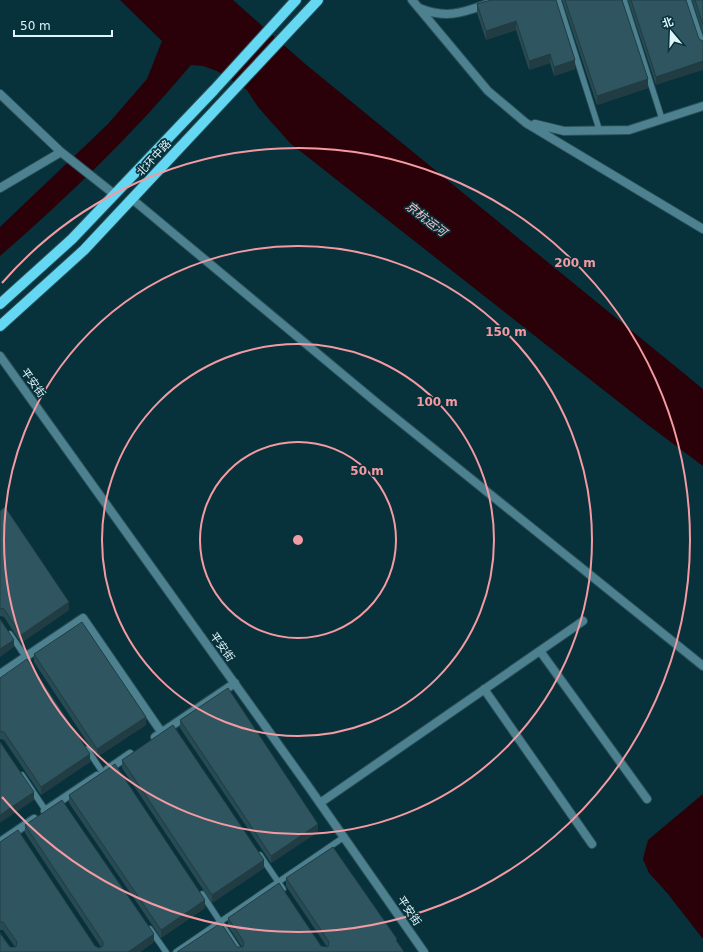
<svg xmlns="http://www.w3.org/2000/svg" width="703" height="952" viewBox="0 0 703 952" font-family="'DejaVu Sans','Noto Sans SC',sans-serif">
<rect width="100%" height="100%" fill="#07313b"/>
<path fill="#2a0108" d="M120,0H233L304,63L703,389V466L648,425L290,143L258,107L247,90L217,71L203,66L191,65C133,134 68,197 0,256V227L108,124L147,79L162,41Z
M703,794V939L668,894L649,873L643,859L648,840Z"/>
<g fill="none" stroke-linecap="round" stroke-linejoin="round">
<defs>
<path id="service" d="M558,0L599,129
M624,0L662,119
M688,0L703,46
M10,634L27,659
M87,749L103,773
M22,775L46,811
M260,855L283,889
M202,894L240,952
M150,929L166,952
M176,952L344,837"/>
<path id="minor" d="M412,0L488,91L526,123L703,229
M419,8C451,21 468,10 499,0
M0,94L61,152L114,194
M535,124L564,131L629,130L703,106
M0,188L61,152
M132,199L377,403L703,666
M540,651L647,799
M0,674L83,618L162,733
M484,689L592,844
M155,737L235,683
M107,770L130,754
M320,803L583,621
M45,811L97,776
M0,842L34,819"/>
<path id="tertiary" d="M0,356L308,786L424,952"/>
<path id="primary" d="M0,304L72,239L214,90L296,0
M0,326L84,250L318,0"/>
</defs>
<use href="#service" stroke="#2a5059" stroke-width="7"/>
<use href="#minor" stroke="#2a5059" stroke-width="10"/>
<use href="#tertiary" stroke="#2a5059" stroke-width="10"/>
<use href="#primary" stroke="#2a5059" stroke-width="12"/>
<use href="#service" stroke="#4e818f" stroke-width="5.5"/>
<use href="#minor" stroke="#4e818f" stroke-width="8"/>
<use href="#tertiary" stroke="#4e818f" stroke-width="8"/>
<use href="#primary" stroke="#64d7f3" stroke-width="10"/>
</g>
<path fill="#284a53" d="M491,0L575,69L554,76L550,63L529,70L516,30L486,40L477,13V4Z
M562,0H622L648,88L597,105Z
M628,0H686L656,85Z
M692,0H703V34Z
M0,511L69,610L21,643L4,617L0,616Z
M34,654L146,725L97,757L34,662Z
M0,678L90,762L41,795L4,740L0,739Z
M180,720L318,832L271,863L180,728Z
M122,760L264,868L212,903L122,768Z
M69,795L205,908L161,938L69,803Z
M25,825L154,942L140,952H0L10,947H15L3,930H0V842L95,946L99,948L101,947L25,833Z
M286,878L397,942L404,952H177L237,947H242L228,926V918L321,946L327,947L286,886Z"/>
<path fill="#213c43" d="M516,21V30L486,40V31Z
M550,54V63L529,70V61Z
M575,60V69L554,76V67Z
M703,61V70L656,85V77Z
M648,79V88L597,105V96Z
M69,602V610L21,643V635Z
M14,640V647L0,657V649Z
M146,717V725L97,757V749Z
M90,754V762L41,795V787Z
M34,792V800L0,823V815Z
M318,824V832L271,863V856Z
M264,860V868L212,903V895Z
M205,900V908L161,938V930Z
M154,934V942L140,952H128Z"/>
<path fill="#2f5660" stroke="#213c43" d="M491,0H556L575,60L554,67L550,54L529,61L516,21L486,31L477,4Z
M565,0H622L648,79L597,96Z
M631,0H686L699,39L703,41V61L656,77Z
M695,0H703V25Z
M5,507L69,602L21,635L4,609L0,608V511Z
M0,619L14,640L0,649Z
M82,622L146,717L97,749L34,654Z
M27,659L90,754L41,787L4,732L0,731V678Z
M228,688L318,824L271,856L180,720Z
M173,725L264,860L212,895L122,760Z
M0,742L34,792L0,815Z
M115,764L205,900L161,930L69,795Z
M62,800L154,934L128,952H0V933L10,947H16L17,942L3,922H0V842L18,830L95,946L99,948L103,946V942L25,825Z
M333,847L397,939L396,940L404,952H177L221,923L237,947H243L244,942L228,918L279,883L321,946L328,947L329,942L286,878Z"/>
<g fill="none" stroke="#f49aa2" stroke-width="2">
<circle cx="298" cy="540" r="98"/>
<circle cx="298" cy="540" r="196"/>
<circle cx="298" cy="540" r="294"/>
<path d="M2 283A392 392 0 1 1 2 797"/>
</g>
<g text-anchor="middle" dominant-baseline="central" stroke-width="3.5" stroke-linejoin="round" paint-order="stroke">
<g font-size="11" fill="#dff4f9" stroke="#07313b">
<text transform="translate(154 158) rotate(-47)">北环中路</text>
<text transform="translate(33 383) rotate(54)">平安街</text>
<text transform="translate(222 647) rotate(54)">平安街</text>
<text transform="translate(409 911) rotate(55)">平安街</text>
</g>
<g font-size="12" font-style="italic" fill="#fcc7cb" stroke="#07313b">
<text transform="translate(426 219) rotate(38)">京杭运河</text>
</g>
</g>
<circle cx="298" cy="540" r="6" fill="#f49aa2" stroke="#07313b" stroke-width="2"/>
<g font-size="12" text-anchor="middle" font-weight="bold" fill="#f49aa2" stroke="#07313b" stroke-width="3.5" stroke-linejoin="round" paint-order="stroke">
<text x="575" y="267">200 m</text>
<text x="506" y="336">150 m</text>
<text x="437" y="406">100 m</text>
<text x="367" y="475">50 m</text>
</g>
<g transform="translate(671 32) rotate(341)" stroke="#07313b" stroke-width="3" paint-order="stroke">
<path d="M0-3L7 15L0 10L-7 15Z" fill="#dff4f9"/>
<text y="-6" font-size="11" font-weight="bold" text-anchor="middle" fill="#dff4f9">北</text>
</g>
<path d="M14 30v6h98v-6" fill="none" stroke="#dff4f9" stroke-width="2"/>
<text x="20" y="30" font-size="12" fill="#dff4f9" stroke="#07313b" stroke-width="3" paint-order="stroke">50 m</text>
</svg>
